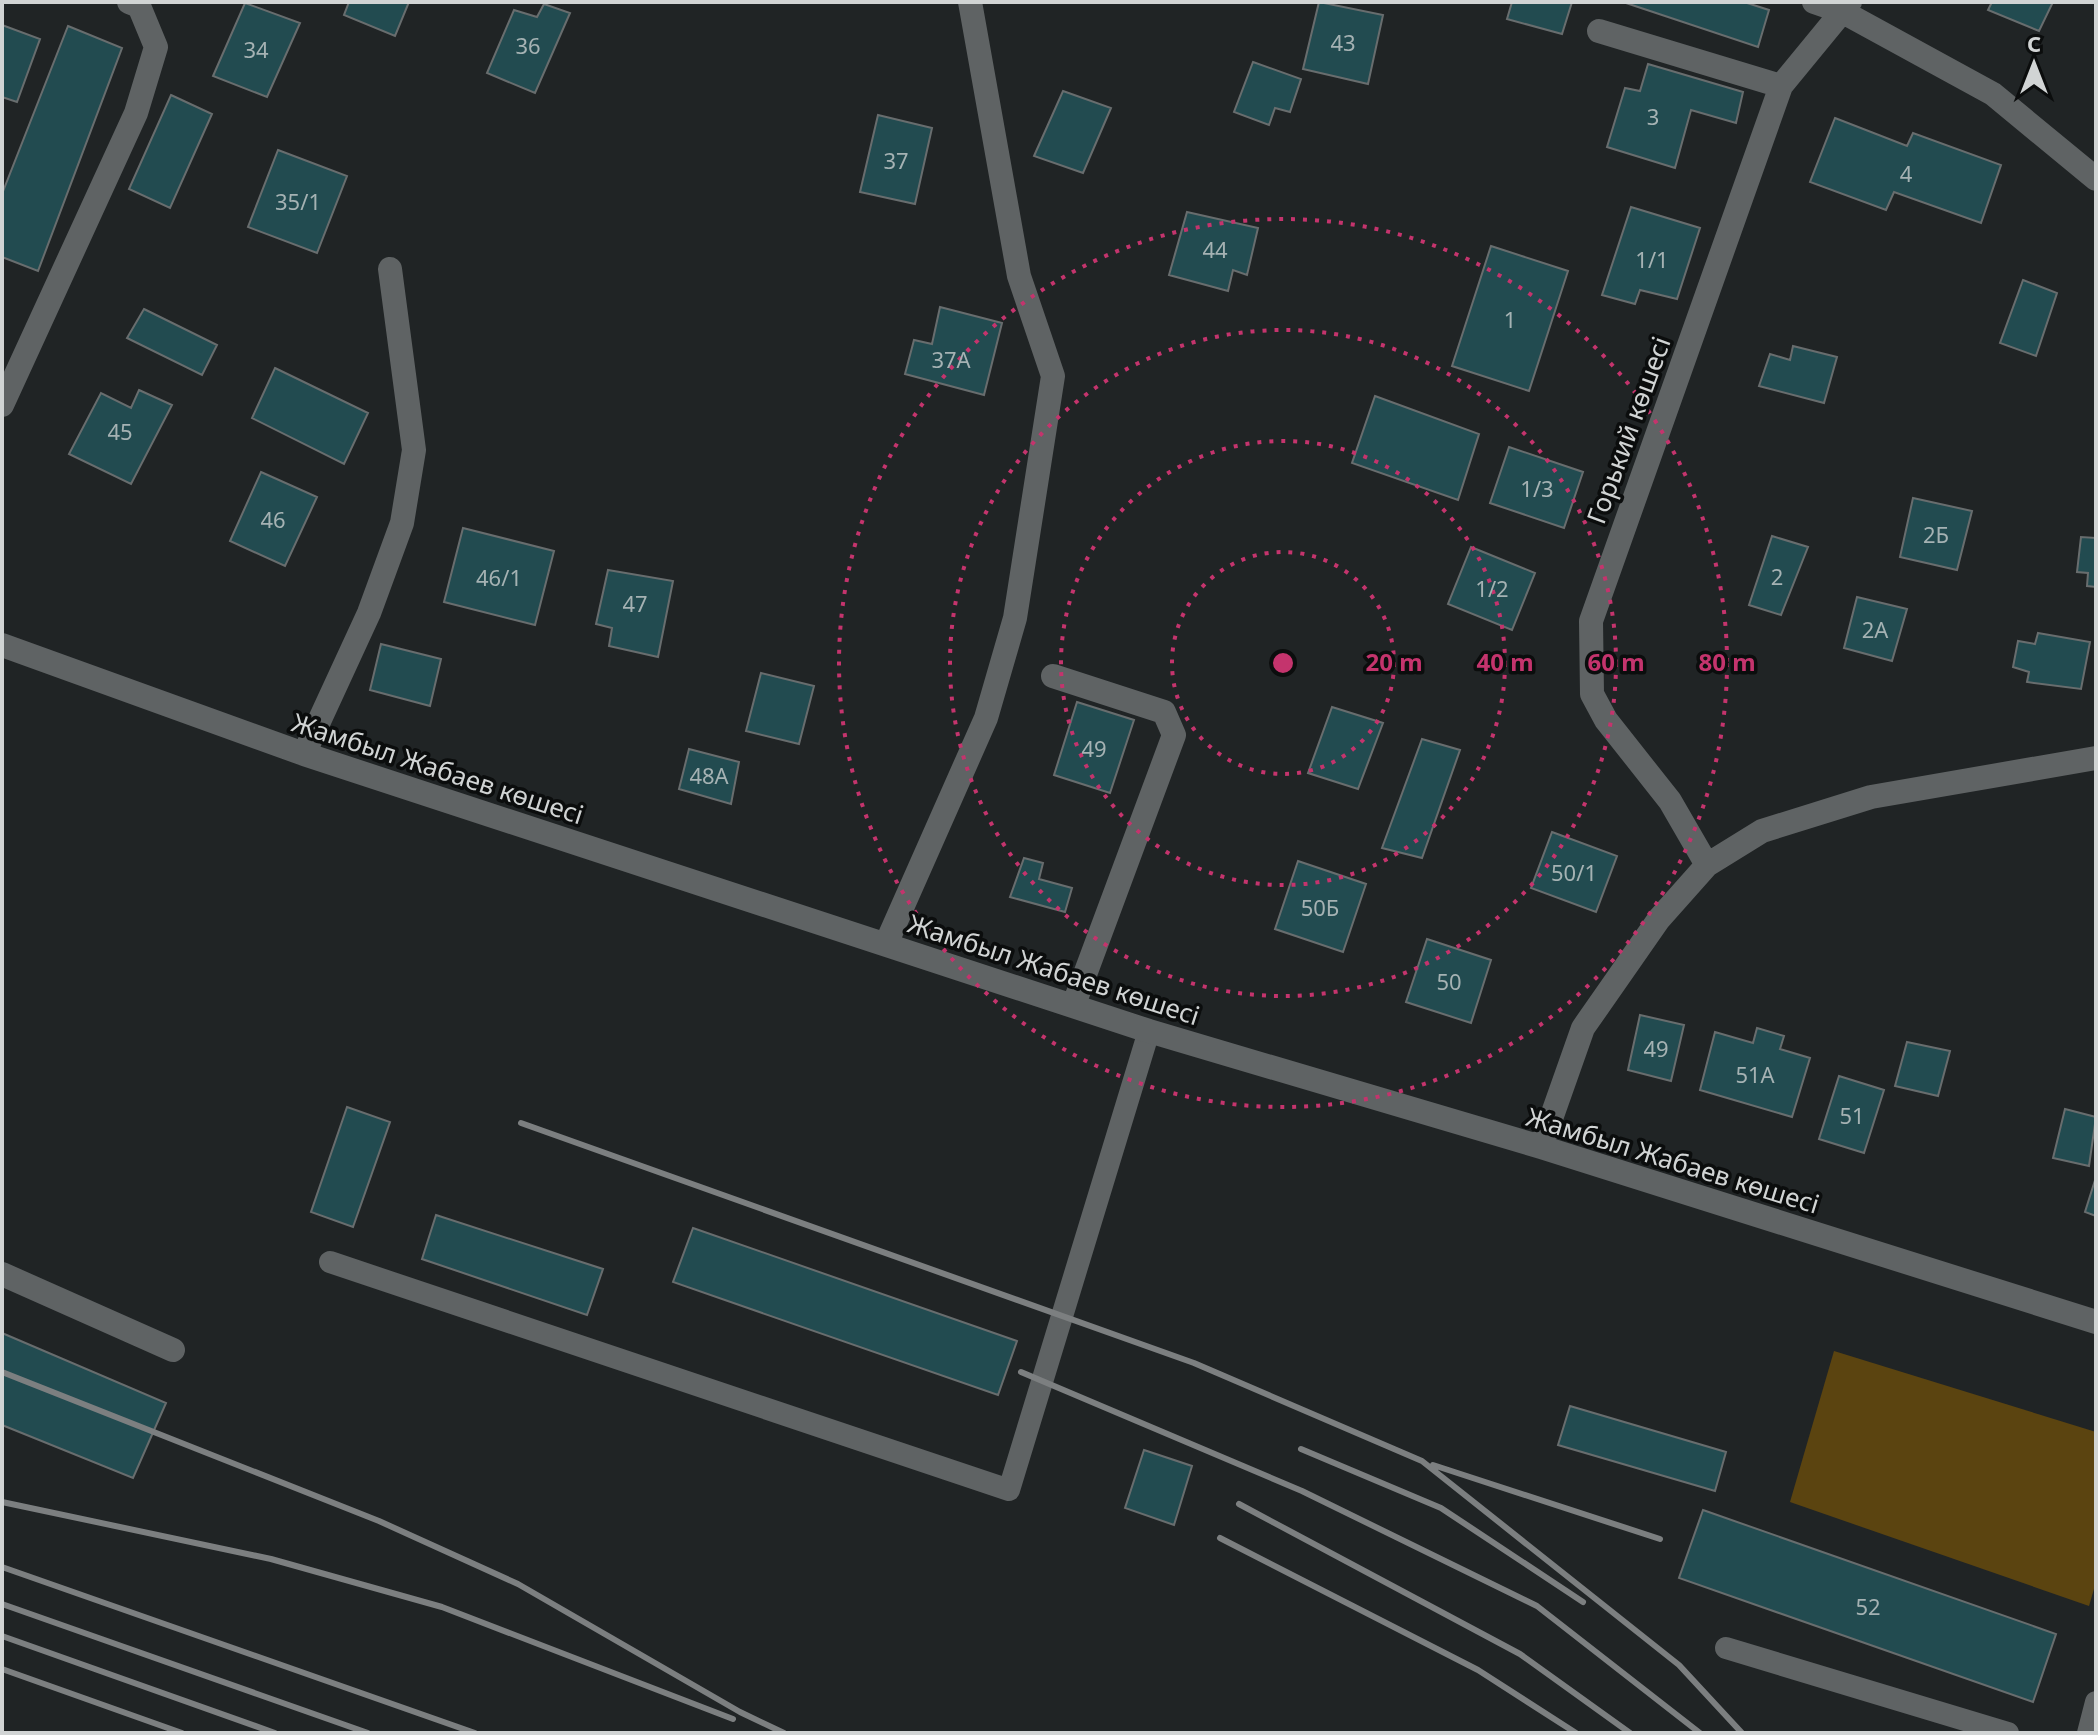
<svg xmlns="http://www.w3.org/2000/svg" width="2098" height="1735" viewBox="0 0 2098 1735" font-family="'Noto Sans',sans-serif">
<rect width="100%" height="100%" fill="#202425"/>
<path fill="#5b4410" d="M1834,1351L2096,1432V1582L2089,1606L1790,1502Z"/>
<path fill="#224b50" stroke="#686d6e" stroke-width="2" d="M349,2H409L395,36L344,15Z
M1319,2L1383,15L1368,84L1303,69Z
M1512,2H1572L1562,34L1507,19Z
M1623,2H1744L1769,10L1758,47Z
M1992,2H2053L2039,31L1988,10Z
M245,3L300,23L267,97L213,76Z
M544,4L570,13L535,93L487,73L514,10L537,17Z
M2,25L40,39L17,102L2,97Z
M68,26L122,48L38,271L2,257V194Z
M1253,62L1301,79L1290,112L1275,108L1269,125L1234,112Z
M1648,64L1743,92L1736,123L1691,110L1675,168L1607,147L1625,88L1640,91Z
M1063,91L1111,108L1083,173L1034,156Z
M171,95L212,114L170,208L129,189Z
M878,115L932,128L915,204L860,192Z
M1835,118L1907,146L1913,133L2001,165L1981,223L1894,192L1886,210L1810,182Z
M278,150L347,176L317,253L248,227Z
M1631,207L1700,228L1677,299L1640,290L1635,304L1602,295Z
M1187,212L1258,228L1247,275L1233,270L1228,291L1169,275Z
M1491,246L1568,271L1529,391L1452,366Z
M2023,280L2057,293L2036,356L2000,343Z
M940,307L1002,323L984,395L905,374L914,340L932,344Z
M144,309L217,345L202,375L127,338Z
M1793,346L1837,357L1824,403L1759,386L1770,354L1790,360Z
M275,368L368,413L344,464L252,418Z
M139,390L172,405L131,484L69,454L101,393L131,408Z
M1375,396L1479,434L1458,500L1352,463Z
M1509,447L1583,472L1564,528L1490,503Z
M261,472L317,497L285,566L230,541Z
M1913,498L1972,511L1957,570L1900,557Z
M463,528L554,551L535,625L444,602Z
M2096,534V587L2087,586L2088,573L2077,572L2081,537L2096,538Z
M1772,536L1808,547L1781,615L1749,605Z
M1471,547L1535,573L1512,630L1448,604Z
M608,570L673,581L658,657L609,646L612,628L596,624Z
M1857,597L1907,609L1892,661L1844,648Z
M2038,633L2090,642L2081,689L2027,682L2029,672L2013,667L2018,641L2035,644Z
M381,644L441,659L430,706L370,690Z
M761,673L814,686L799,744L746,731Z
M1077,702L1134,720L1110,793L1054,775Z
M1332,707L1383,723L1358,789L1308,773Z
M1422,739L1460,750L1422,858L1382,848Z
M689,749L739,762L731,804L679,789Z
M1552,832L1617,856L1596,912L1531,888Z
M1024,858L1043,863L1039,879L1072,888L1065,912L1010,897Z
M1298,861L1366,884L1343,952L1275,929Z
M1427,939L1491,960L1471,1023L1406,1002Z
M1640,1015L1684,1025L1671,1081L1628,1070Z
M1757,1028L1784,1036L1780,1049L1810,1058L1792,1117L1700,1090L1715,1032L1753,1043Z
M1907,1042L1950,1051L1938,1096L1895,1086Z
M1839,1076L1884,1090L1864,1153L1819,1139Z
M347,1107L390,1122L353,1227L311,1212Z
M2065,1109L2096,1117L2089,1166L2053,1158Z
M2096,1177V1216L2085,1212Z
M436,1215L603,1269L587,1315L422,1259Z
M693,1228L1017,1341L998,1395L673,1282Z
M2,1333L166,1403L133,1478L2,1425Z
M1570,1406L1726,1452L1715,1491L1558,1445Z
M1144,1450L1192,1466L1174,1525L1125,1508Z
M1703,1510L2056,1634L2033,1702L1679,1578Z"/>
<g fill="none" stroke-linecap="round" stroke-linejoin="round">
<path stroke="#5f6364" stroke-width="22" d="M330,1262L1009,1490L1149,1031
M1726,1648L2008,1733
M2088,1733L2096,1702"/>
<path stroke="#5f6364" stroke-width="24" d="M1814,2L1843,12L1993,94L2096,179
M1599,31L1781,86
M2,405L136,113L156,47L139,6L129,2
M2,645L304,754L1149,1031L1541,1147L2096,1322
M1053,676L1164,712L1174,735L1074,1004
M304,754L369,613L402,523L414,450L390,269
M1707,865L1670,801L1606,720L1592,694L1591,621L1781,86L1850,2
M886,944L986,718L1015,618L1053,376L1019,276L970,2
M1541,1147L1583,1028L1659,919L1707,865L1762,831L1871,797L2096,758
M2,1274L173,1350"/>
<path stroke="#7c7f80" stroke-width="6" d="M521,1123L1194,1363L1422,1461L1679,1665L1742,1733
M2,1372L379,1521L518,1584L740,1712L784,1733
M1021,1372L1302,1491L1537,1606L1700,1733
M1301,1449L1441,1508L1583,1602
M1433,1465L1660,1539
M2,1502L271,1559L442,1607L733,1719
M1239,1504L1520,1654L1630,1733
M1220,1538L1478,1670L1576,1733
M2,1567L475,1733
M2,1604L368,1733
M2,1636L275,1733
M2,1669L182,1733"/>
</g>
<g fill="none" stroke="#c4346d" stroke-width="4" stroke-dasharray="4 8">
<circle cx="1283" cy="663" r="111"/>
<circle cx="1283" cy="663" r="222"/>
<circle cx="1283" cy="663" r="333"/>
<circle cx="1283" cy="663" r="444"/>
</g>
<g text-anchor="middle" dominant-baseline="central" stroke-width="7" stroke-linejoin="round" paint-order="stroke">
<g font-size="22" fill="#a5b2b3">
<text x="1343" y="42">43</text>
<text x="528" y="45">36</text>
<text x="256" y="49">34</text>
<text x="1653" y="116">3</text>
<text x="896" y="160">37</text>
<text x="1906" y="173">4</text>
<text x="298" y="201">35/1</text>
<text x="1215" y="249">44</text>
<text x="1652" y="259">1/1</text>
<text x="1510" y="319">1</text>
<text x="951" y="359">37А</text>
<text x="120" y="431">45</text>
<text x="1537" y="488">1/3</text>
<text x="273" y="519">46</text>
<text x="1936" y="534">2Б</text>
<text x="1777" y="576">2</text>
<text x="499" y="577">46/1</text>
<text x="1492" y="588">1/2</text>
<text x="635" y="603">47</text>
<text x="1875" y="629">2А</text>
<text x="1094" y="748">49</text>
<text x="709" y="775">48А</text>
<text x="1574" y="872">50/1</text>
<text x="1320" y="907">50Б</text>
<text x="1449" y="981">50</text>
<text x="1656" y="1048">49</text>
<text x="1755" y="1074">51А</text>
<text x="1852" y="1115">51</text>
<text x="1868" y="1606">52</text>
</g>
<g font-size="26" fill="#d1d4d4" stroke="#0b0d0d">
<text transform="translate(1628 430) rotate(-70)">Горький көшесі</text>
<text transform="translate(438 768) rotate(18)">Жамбыл Жабаев көшесі</text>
<text transform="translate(1054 969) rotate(18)">Жамбыл Жабаев көшесі</text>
<text transform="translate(1673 1160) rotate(17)">Жамбыл Жабаев көшесі</text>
</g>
</g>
<circle cx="1283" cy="663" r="12" fill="#c4346d" stroke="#0b0d0d" stroke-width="4"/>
<g font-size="24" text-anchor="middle" font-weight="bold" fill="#c4346d" stroke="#0b0d0d" stroke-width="7" stroke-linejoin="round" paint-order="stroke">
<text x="1394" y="671">20 m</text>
<text x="1505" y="671">40 m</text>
<text x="1616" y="671">60 m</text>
<text x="1727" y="671">80 m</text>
</g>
<rect width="2098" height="1735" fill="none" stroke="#d1d4d4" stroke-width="8"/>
<g transform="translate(2034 64)" stroke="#0b0d0d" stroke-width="6" paint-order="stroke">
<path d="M0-6L14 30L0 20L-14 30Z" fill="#d1d4d4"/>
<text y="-12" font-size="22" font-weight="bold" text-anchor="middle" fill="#d1d4d4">С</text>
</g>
</svg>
